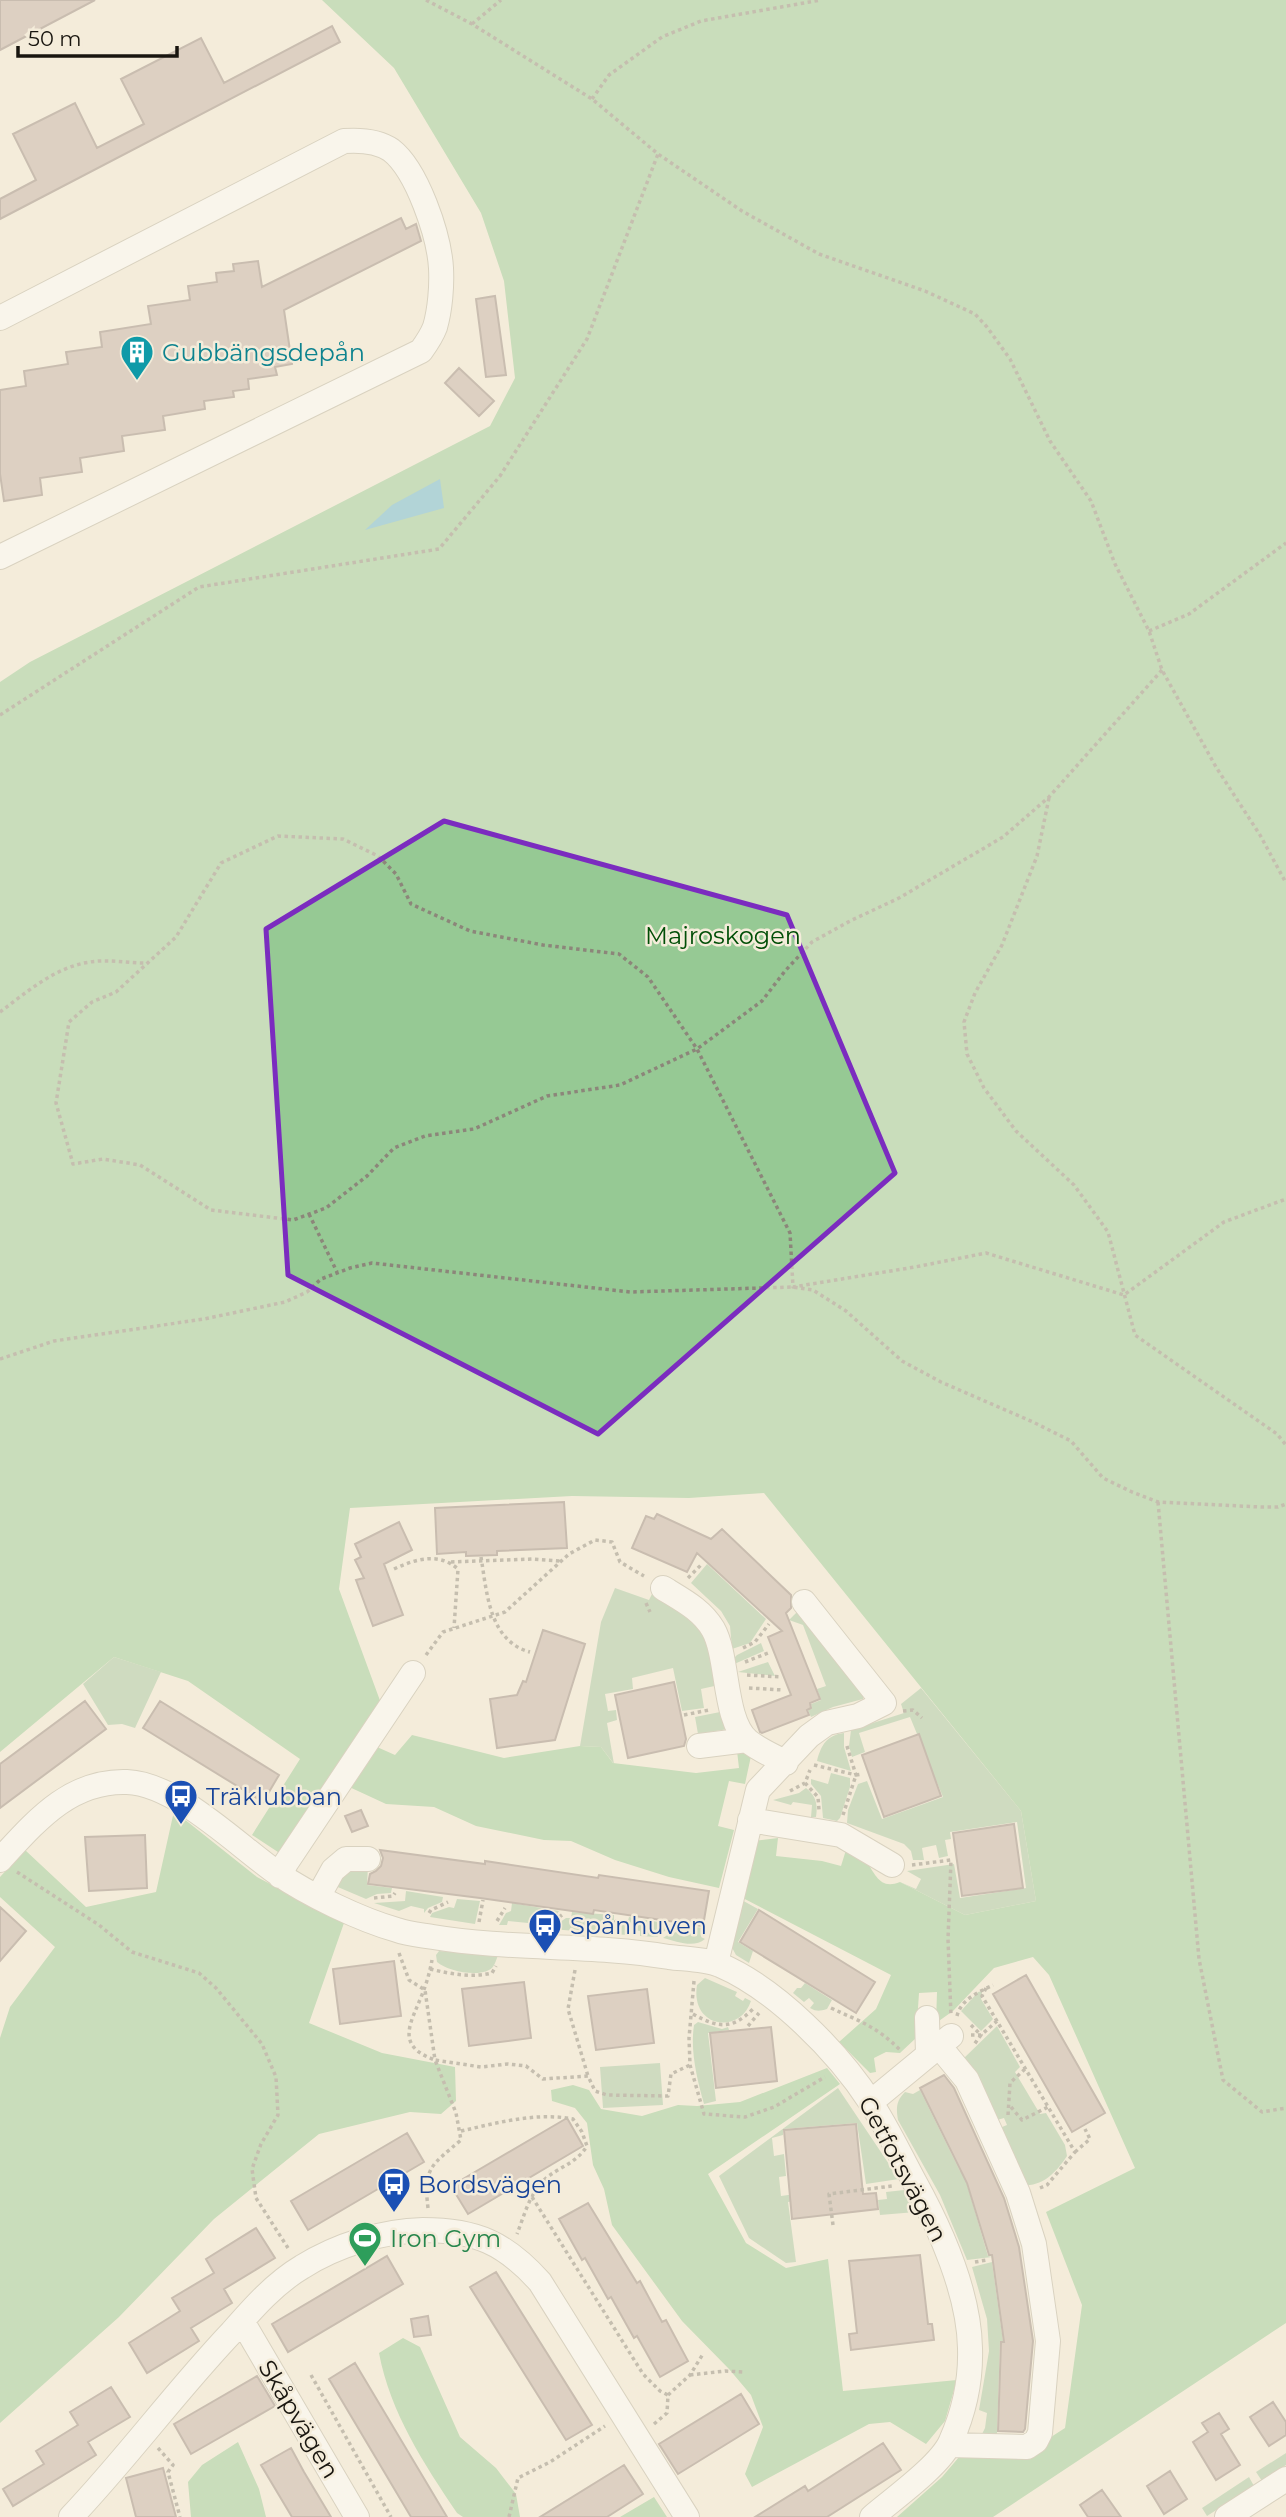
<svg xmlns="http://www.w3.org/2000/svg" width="1286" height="2517" viewBox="0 0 1286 2517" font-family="Montserrat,sans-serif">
<rect width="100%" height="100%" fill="#f4ecda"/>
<path fill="#a3c6a1" d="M707,1564L766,1619L750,1643L732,1649L730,1626L721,1611L691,1583Z
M615,1588L649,1600L653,1592L690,1616L705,1632L719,1685L701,1689L704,1708L682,1711L673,1668L632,1678L633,1689L605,1694L608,1711L616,1710L617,1720L607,1723L614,1764L601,1747L580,1746L601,1622Z
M799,1610L863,1691V1699L833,1707L811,1717L808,1710L812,1708L811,1704L821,1700L817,1689L826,1686L803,1625L789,1620Z
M761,1643L764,1651L732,1665L728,1664L737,1655Z
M114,1657L161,1672L135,1728L122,1724L108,1725L83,1684Z
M768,1662L775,1676L738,1672Z
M921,1688L1021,1811L1036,1901L965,1915L900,1882L916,1889L921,1879L907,1871L954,1864L960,1898L1026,1888L1017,1822L950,1832L951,1839L945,1840L948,1856L939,1858L936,1845L922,1848L924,1860H913L911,1851L904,1844L847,1823L848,1810L858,1784L867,1781L882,1819L943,1797L910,1717L859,1733L865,1752L852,1757L849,1746L851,1730L904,1713L901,1704Z
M720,1712L726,1713L728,1729L698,1734L695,1717Z
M844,1733V1747L851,1771L817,1761C821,1745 827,1735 844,1733Z
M831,1773L850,1778V1787L840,1818L837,1821L823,1818L821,1796L811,1784V1779L828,1784Z
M806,1788C816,1796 818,1804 816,1817H811L812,1805L793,1802L791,1805L773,1800L799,1793Z
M351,1865L368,1867L367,1885L392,1888L391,1893L377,1894L366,1899L333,1885Z
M406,1891L443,1897L442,1902L428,1908L424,1913V1909L411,1906L399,1911L374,1903L405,1901Z
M457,1899L480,1901L475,1924L430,1917L432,1913L449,1907L454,1908Z
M740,1899L758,1909L738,1942L753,1951L749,1963L736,1955L730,1944Z
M512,1903L559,1911C554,1921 539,1929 528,1928V1923L508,1921L507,1925H499L506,1913L511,1911Z
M572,1912L614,1915V1920L604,1924L602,1933L550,1929L566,1918H571Z
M629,1917L670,1924V1927L657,1937L640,1936V1931L630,1930L629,1935L610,1934L615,1926L627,1924Z
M684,1926L705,1928L701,1937L705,1939C694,1949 676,1941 663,1938L669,1934L683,1930Z
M439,1951L498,1955C496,1961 494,1968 489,1970C476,1977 447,1971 437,1962L436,1955Z
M705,1978L737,1992L735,1996L743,2001L745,1998L751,2001C740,2035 690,2028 697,1985Z
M805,1983L832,2000L827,2009C820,2011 817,2012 810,2008L814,2003L809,1998L804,2002L793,1993L797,1988H801Z
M982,1991L981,1999L993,2019L981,2031L961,2011L978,1992Z
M698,2022L722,2029L728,2027L729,2030L708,2033L716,2101L704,2104C697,2079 690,2051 694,2025Z
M997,2026L1020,2067L1015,2072L1040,2114L1046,2113L1065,2145L1067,2156C1057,2171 1044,2186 1025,2185L997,2129L1007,2125L1004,2118L994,2121L962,2060Z
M660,2063L663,2105L603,2108L600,2067Z
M838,2088L899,2179L866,2184L857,2123L783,2129V2135L772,2138L774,2156L784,2154L786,2176L779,2177L781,2196L816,2191L817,2198L788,2202L796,2262L786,2263L749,2238L719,2176Z
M920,2090L960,2171H963L988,2256L992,2257L967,2260L940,2195L898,2120C896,2108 896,2101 905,2092L913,2094Z
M904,2190L916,2212L880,2215L878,2200L887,2199L886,2192Z
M992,2262L1003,2341L1000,2342L997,2434L980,2438L985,2428L987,2413L979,2410L989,2351L987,2319L972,2267Z
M1286,2453V2465L1262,2481L1256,2472Z
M1249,2477L1254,2486L1207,2516L1202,2508Z"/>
<path fill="#96c994" d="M322,0H1286V2323L993,2517H897L942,2477L959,2457L1023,2455L1065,2428L1082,2305L1046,2212L1135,2168L1049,1975L1033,1957L994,1968L953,2011L936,2023L937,1992L919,1993L916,2038L900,2053L886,2052L874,2058L876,2072L870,2073L839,2042L876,2009L891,1975L739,1896L753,1841L778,1838L776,1856L822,1861L841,1866L846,1850C852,1853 861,1856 866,1861C876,1875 880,1890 900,1882L965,1915L1036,1901L1021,1811L764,1493L689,1498L572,1496L350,1508L339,1589L382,1706L281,1854L252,1835L300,1759L188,1681L114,1657L0,1752V682L30,662L490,426L515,378L504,281L481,213L394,68Z
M412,1735L504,1758L580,1746L601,1747L613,1763L696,1773L739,1768L737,1751L747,1750L751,1756L745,1784L729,1781L718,1826L734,1830L719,1888L669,1877L615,1860L571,1841L544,1840L476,1826L434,1807L386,1804L345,1785L377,1747L395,1755Z
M174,1811L257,1877L344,1923L309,2023L382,2053L455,2067L456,2101L441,2114L410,2112L319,2134L214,2219L119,2317L0,2423V2038L10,2007L55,1947L0,1897V1877L25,1850L86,1907L156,1892Z
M827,2068L840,2084L708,2174L746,2243L786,2268L828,2259L843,2391L957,2380L945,2421L926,2444L890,2422L869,2424L752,2487L745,2474L763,2427L751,2395L729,2369L682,2321L612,2225L604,2189L593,2165L587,2123L575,2108L552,2101L551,2090L573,2085L589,2090L601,2109L642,2116L678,2105L697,2106L740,2102Z
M403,2338L420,2347L460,2437L496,2468L516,2494L520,2517H463L457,2513C424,2464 390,2412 379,2353Z
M238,2442L259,2489L266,2517H191L188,2482L202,2465Z
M654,2497L667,2517H620Z"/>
<path fill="#62b5d3" d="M440,479L444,508L365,530L392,505Z"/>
<path fill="#c0ada4" stroke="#96847c" stroke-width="2" d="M0,0H95L0,50Z
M332,26L340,42L0,219V199L36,180L13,134L75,103L97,148L144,124L121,79L201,38L224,83Z
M401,218L406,229L416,224L421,241L284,310L292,364L275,367L277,375L248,379L249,389L233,391L234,397L204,401L205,409L163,416L165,430L122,436L124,451L80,458L82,472L40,478L42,495L4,501L0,474V390L26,386L24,371L68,364L66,352L102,347L100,332L151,324L148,306L190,300L188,286L217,282L216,273L234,271L233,264L258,261L262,287Z
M495,296L506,375L486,377L476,299Z
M459,368L494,401L479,416L445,383Z
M564,1502L567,1548L497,1551V1555L466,1556V1552L437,1554L435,1508Z
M657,1514L711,1539L722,1529L791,1595V1608L786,1613L820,1699L810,1703L811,1708L807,1710L809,1715L762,1733L760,1732L752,1710L791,1695L768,1637L782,1631L697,1553L687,1572L632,1548L646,1516L654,1519Z
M399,1522L412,1550L384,1564L403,1615L373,1626L356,1580L364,1578L355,1560L361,1557L355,1544Z
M543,1630L585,1644L555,1740L497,1748L490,1699L517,1695L523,1681L526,1682Z
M674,1682L686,1739L684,1746L628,1758L615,1695Z
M85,1701L106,1729L0,1808V1764Z
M160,1701L279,1775L263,1802L143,1728Z
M919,1734L941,1796L884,1817L862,1755Z
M361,1810L368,1826L352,1832L345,1816Z
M1014,1824L1023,1888L962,1896L953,1833Z
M145,1835L147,1888L89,1891L85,1837Z
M380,1850L485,1864V1861L598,1878L599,1875L709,1891L703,1926L594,1910L593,1914L480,1898L368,1884L370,1874L376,1871L381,1866L383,1858Z
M0,1907L26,1931L0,1961Z
M759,1910L875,1982L856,2013L740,1942Z
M394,1961L401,2016L340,2024L333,1969Z
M1026,1975L1105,2113L1072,2132L993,1994Z
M524,1982L531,2038L469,2046L462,1989Z
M647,1989L654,2043L596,2050L588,1996Z
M771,2027L777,2081L716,2088L710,2033Z
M944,2075L954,2088L1004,2198L1019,2247L1033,2341L1025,2429L1023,2432L998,2431L1001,2342H1004L992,2255H989L967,2183L920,2088Z
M567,2118L583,2146L468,2214L451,2186Z
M856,2124L863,2194L876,2193L878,2209L792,2219L784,2130Z
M407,2133L424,2162L308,2230L291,2201Z
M588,2203L637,2283L640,2281L662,2322L666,2320L688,2361L660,2377L637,2336L634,2338L611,2297L608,2299L585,2258L582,2260L559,2219Z
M256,2228L275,2258L224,2289L232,2303L191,2328L199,2341L147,2373L129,2343L180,2311L172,2298L214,2273L206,2259Z
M920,2255L928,2324H932L934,2340L851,2350L849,2334L857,2333L849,2261Z
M387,2256L403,2284L288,2352L272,2324Z
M496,2272L592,2425L566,2440L470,2287Z
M428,2316L431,2335L414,2337L411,2319Z
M355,2363L447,2517H411L329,2379Z
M257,2376L275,2406L191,2454L174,2424Z
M111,2387L130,2417L88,2442L96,2455L13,2506L3,2489L44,2464L36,2451L78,2425L70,2412Z
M741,2394L759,2424L678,2474L659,2444Z
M1273,2402L1286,2422V2435L1269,2446L1250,2417Z
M1219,2413L1229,2429L1221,2434L1240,2465L1216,2480L1193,2442L1208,2432L1202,2423Z
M883,2443L901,2470L827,2517H755L805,2486L808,2491Z
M291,2448L304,2472L331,2517H292L261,2465Z
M624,2465L643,2494L607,2517H540Z
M163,2468L176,2517H136L126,2478Z
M1170,2471L1187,2499L1164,2514L1147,2486Z
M1102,2490L1121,2517H1088L1080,2505Z"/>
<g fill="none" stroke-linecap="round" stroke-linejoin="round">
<defs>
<path id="minor" d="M0,318L344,141C358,140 378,141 391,150C417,170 439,235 441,268C442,286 440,310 435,327C432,335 426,344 421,351L0,557
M663,1588C682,1600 701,1609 713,1629C729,1657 723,1720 748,1741C759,1750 774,1756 786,1763
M699,1746L747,1740
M750,1820L841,1835L892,1865
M0,1860C36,1821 70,1780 127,1782C177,1784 237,1845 277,1873C307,1894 361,1920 397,1930C408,1934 421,1935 433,1937C511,1950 591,1944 669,1957C685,1959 705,1959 720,1965C776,1989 838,2052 871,2103C887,2127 900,2155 914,2181C940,2228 969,2293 970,2348C971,2379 964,2412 951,2441C941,2465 893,2499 872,2517
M280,1876L286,1863L413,1673
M318,1897L333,1870L346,1859H368
M716,1963L758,1790L809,1736L827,1723L858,1716L884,1703L804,1602
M927,2018L928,2054
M939,2046L967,2080L1018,2193L1034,2244L1048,2341L1040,2433L1036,2441L1027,2447L950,2445
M871,2102L951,2036
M242,2321L357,2517
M71,2517C127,2458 176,2391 232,2332C253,2308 275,2283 302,2267C337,2245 382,2231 423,2230C476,2230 505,2243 540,2282L687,2517
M1227,2517L1286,2479"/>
</defs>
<use href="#minor" stroke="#b9b2a0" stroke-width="26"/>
<path stroke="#8c867a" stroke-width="3.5" stroke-dasharray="3.5 3.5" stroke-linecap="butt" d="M426,0L472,24L592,99L658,154L742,211L819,254L925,291L975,314L987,327L1010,359L1050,441L1091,501L1115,564L1149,631L1162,670L1216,767L1260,835L1286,883
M472,24L501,0
M592,99L609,75L662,37L701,21L821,0
M1149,631L1189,614L1286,543
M1162,670L1049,797L1003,837L899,898L850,921L812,942L785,971L762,1001L697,1049L620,1085L547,1096L474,1129L425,1136L394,1148L367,1176L326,1208L293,1220L211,1210L140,1165L103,1159L73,1164L56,1103L69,1022L92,1002L116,992L176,937L221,863L278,836L343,839L378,856L396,874L411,904L470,931L543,945L619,954L648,977L697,1049L790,1233L793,1287L915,1267L986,1253L1124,1295L1224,1222L1286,1199
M0,715L199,587L439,549L500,476L587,339L658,154
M1049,798L1037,856L1002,945L975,993L964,1022L967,1054L984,1088L1016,1131L1074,1185L1108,1232L1135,1335L1277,1434L1286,1445
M0,1012C27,992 55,967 90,962C107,959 127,963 145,963
M309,1214L337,1272
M0,1359L54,1341L204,1319L285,1302L307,1292L321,1279L350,1268L372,1263L630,1292L793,1287L813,1290L846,1311L902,1361L941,1382L1033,1422L1071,1441L1103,1478L1132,1492L1158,1502L1261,1507H1278L1286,1504
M1158,1502L1199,1959L1223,2080L1262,2112L1286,2108
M481,1557C487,1593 489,1641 530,1652
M451,1562L532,1559L561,1561
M394,1569C415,1559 439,1552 458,1569L454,1628
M688,1578L701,1565
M646,1603L650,1612
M743,1648L755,1642L769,1624
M426,1655L443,1632L505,1612L569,1554L595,1540L612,1542L620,1562L644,1576
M745,1662L771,1652
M747,1675L782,1677
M749,1688L783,1690
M903,1711L913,1710L922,1718
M684,1715L709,1710
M814,1765L856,1775L846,1743
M805,1783L818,1797L819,1810
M790,1791L805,1783L810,1770
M843,1815L856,1775L862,1774
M912,1865L951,1860L948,1939L951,2016
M17,1872L99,1925L132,1952L199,1973L216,1988L262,2044L276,2077L278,2115L261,2144L252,2169L256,2198L288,2248
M374,1898L393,1896L395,1893
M429,1913L431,1910L448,1902
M497,1921L505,1908
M479,1922L483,1900
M549,1925L562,1915
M609,1927L619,1919
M667,1933L674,1927
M399,1953L409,1980L425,1990L435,2060L481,2067L508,2064L526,2066L543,2079L588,2076L595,2091L607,2095L668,2096L671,2074L690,2065
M430,1969C451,1974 471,1978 492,1973L496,1966
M575,1970L568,2009L588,2076
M694,1981L689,2038L690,2065L704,2114L745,2117L774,2107L825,2077
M986,1988L982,1996L1075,2152L1047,2185L1040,2188
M831,2008C861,2022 876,2026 900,2050
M693,2014C718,2028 732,2030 753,2009
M957,2016C961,1999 979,1992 993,1985
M971,2025L981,2035L973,2046
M748,2026L759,2013
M971,2035H981L997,2021
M1011,2107L1022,2120L1048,2107
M1008,2115L1010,2083L1026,2068
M461,2131C497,2123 535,2112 573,2119L582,2132L587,2146C576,2164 558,2167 544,2180C530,2193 524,2216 517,2234
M1075,2152L1090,2139L1085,2129
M532,2197L643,2374L660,2391L668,2395
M428,2208C423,2167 432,2165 461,2140L456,2113L435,2060C393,2045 412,2022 423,1992C427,1982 430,1971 432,1960
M833,2225L829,2194L892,2186
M975,2262L987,2260
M311,2375L391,2517
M690,2375L725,2371L743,2372
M654,2424L667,2413L668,2395L690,2375L703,2354
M158,2448L173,2465L168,2472L180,2517
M509,2517L518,2478L550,2462L605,2426"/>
<use href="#minor" stroke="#fff" stroke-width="24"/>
</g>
<path d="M0 0H1286V2517H0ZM444,821L787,915L895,1173L598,1434L288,1275L266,929Z" fill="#f4ecda" fill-opacity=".55" fill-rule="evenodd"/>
<path fill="none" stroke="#7b2cbf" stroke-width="5" stroke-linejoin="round" d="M444,821L787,915L895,1173L598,1434L288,1275L266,929Z"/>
<defs>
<symbol id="building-pin" viewBox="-11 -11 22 30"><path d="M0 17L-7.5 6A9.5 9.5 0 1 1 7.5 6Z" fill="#0f9aa8" stroke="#f4ecda"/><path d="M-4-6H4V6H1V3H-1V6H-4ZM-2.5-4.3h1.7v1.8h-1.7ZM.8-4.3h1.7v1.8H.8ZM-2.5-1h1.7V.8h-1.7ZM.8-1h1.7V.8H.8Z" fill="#fff"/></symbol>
<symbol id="bus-pin" viewBox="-11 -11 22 30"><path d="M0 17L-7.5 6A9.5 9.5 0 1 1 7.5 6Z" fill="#1a4fb4" stroke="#f4ecda"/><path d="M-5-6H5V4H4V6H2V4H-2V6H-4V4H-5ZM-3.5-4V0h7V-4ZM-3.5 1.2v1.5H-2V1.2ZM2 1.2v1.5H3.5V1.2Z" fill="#fff"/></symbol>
<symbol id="stadium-pin" viewBox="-11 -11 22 30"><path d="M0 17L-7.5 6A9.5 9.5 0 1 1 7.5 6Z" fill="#2e9e5b" stroke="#f4ecda"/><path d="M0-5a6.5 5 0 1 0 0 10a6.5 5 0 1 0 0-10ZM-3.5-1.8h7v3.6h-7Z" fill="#fff"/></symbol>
</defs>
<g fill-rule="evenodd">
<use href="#building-pin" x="118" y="333" width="38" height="52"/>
<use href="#bus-pin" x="162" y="1777" width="38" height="52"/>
<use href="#bus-pin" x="526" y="1906" width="38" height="52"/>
<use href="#bus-pin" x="375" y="2165" width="38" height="52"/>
<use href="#stadium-pin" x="346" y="2219" width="38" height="52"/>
</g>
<g text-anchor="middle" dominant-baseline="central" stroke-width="5" stroke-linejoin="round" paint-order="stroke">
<g font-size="24" fill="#0d838f" stroke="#f4ecda" text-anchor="start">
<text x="162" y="352">Gubbängsdepån</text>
</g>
<g font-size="24" fill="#004e06" stroke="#f4ecda">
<text x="723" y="935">Majroskogen</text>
</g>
<g font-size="24" fill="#164399" stroke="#f4ecda" text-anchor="start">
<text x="206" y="1796">Träklubban</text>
<text x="570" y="1925">Spånhuven</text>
<text x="418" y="2184">Bordsvägen</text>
</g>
<g font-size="24" fill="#18150f" stroke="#f4ecda">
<text transform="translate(903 2169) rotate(62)">Getfotsvägen</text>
<text transform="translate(299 2419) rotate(59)">Skåpvägen</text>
</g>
<g font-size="24" fill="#27864d" stroke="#f4ecda" text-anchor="start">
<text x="390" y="2238">Iron Gym</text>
</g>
</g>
<path d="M18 46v10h159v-10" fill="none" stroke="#18150f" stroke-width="3.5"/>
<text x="28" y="46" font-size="21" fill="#18150f" stroke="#f4ecda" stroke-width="5" paint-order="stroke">50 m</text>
</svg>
